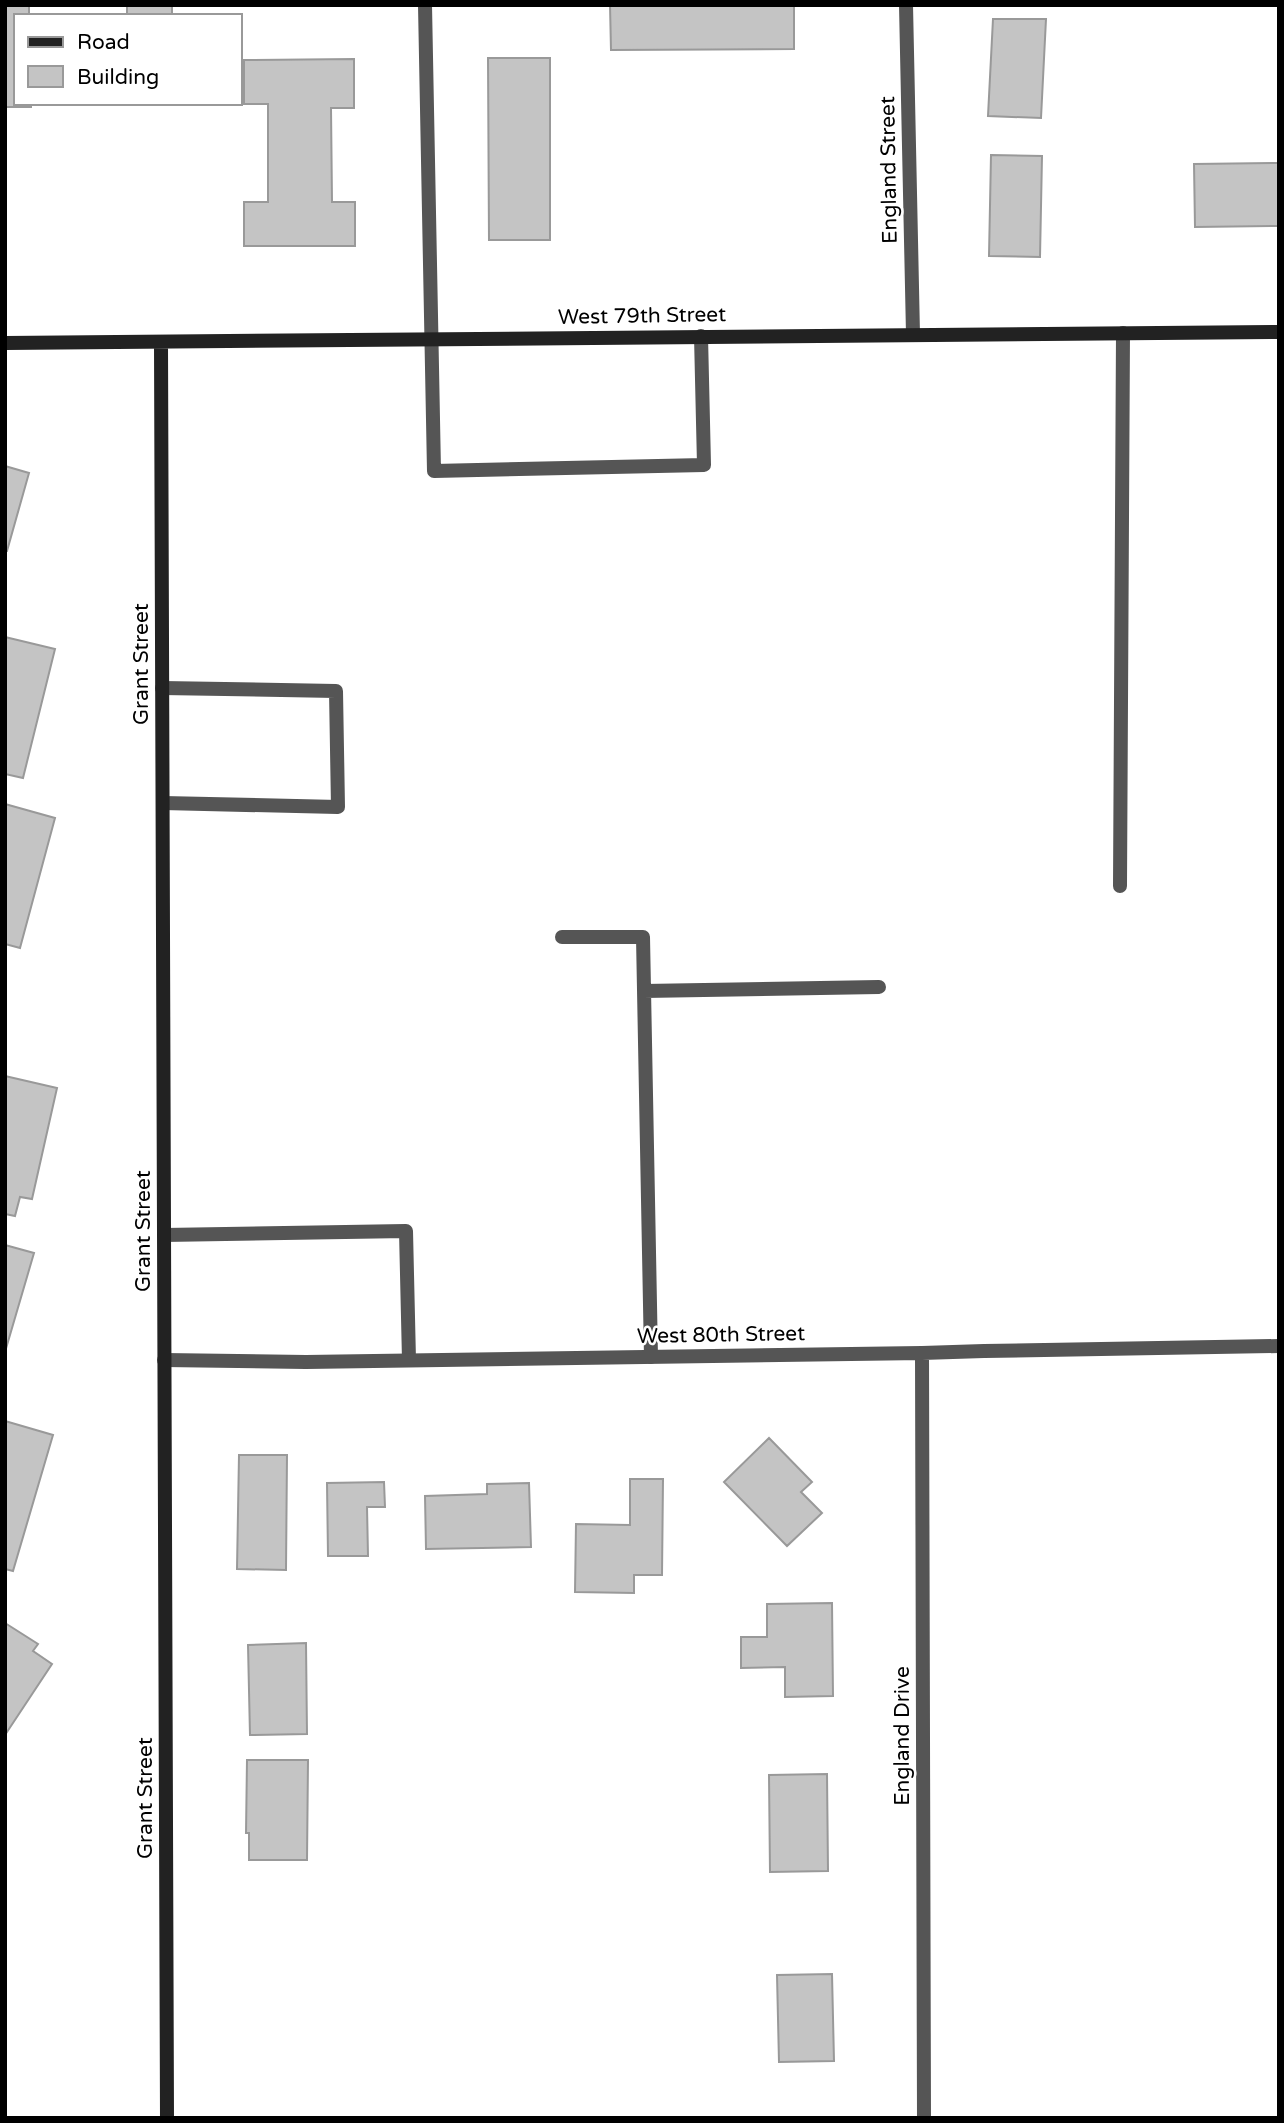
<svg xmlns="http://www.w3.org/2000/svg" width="1284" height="2123" viewBox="0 0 1284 2123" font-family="'Varela Round',sans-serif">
<rect width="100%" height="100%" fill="#fff"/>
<path fill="#c4c4c4" stroke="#999" stroke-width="2" d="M5,5H29V16H16V103H31V107H5Z
M127,5H172V16H127Z
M610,5H794V49L611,50Z
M993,19H1046L1041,118L988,116Z
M488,58H550V240H489Z
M354,59V108H331L332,202H355V246H244V202H268V104H244V60Z
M129,103H171V105H129Z
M991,155L1042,156L1040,257L989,256Z
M1279,163V226L1195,227L1194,164Z
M5,466L29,473L7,551H5Z
M5,637L55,649L23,778L5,774Z
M5,804L55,818L20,948L5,944Z
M5,1076L57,1088L32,1199L20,1197L15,1216L5,1214Z
M5,1245L34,1253L5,1352Z
M5,1421L53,1435L13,1571L5,1569Z
M769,1438L812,1482L801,1492L822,1513L787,1546L724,1482Z
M239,1455H287L286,1570L237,1569Z
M630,1479H663L662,1575H634V1593L575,1592L576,1524L630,1525Z
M384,1482L385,1507H367L368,1556H328L327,1483Z
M529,1483L531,1547L426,1549L425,1496L487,1494V1484Z
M832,1603L833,1696L785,1697V1667L741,1668V1637H767V1604Z
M5,1623L38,1644L33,1651L52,1664L5,1735Z
M306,1643L307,1734L250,1735L248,1645Z
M247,1760H308L307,1860H249V1833H246Z
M827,1774L828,1871L770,1872L769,1775Z
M832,1974L834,2061L779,2062L777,1975Z"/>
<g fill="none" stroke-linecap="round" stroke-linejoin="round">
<path stroke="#555" stroke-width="14" d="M425,5L434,471L704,465L701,336
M162,688L336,691L338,807L163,803
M1120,886L1123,333
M562,937H643L651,1357
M644,991L879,987
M164,1235L406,1231L409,1360"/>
<path stroke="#555" stroke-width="14" d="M906,5L913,334
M922,1353L924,2118
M164,1360L306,1362L922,1353L984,1351L1279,1346"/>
<path stroke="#222" stroke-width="14" d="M5,343L1279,332
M161,343L167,2118"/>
</g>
<g text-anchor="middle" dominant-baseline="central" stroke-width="5" stroke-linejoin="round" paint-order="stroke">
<g font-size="21" fill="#000" stroke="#fff">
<text transform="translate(889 170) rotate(-91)">England Street</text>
<text transform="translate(642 316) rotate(-1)">West 79th Street</text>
<text transform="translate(141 664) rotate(-90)">Grant Street</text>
<text transform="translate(143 1231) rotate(-90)">Grant Street</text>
<text transform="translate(721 1335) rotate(-1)">West 80th Street</text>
<text transform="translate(902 1736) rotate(-90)">England Drive</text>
<text transform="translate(145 1798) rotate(-90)">Grant Street</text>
</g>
</g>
<rect width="1284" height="2123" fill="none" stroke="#000000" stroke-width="14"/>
<rect x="14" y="14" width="228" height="91" fill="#ffffff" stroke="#999999" stroke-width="2"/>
<rect x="28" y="37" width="35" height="10" fill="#222222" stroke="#999999" stroke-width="2"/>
<text x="77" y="49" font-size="21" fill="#000000">Road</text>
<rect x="28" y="66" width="35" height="21" fill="#c4c4c4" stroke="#999999" stroke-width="2"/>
<text x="77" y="84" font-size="21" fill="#000000">Building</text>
</svg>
